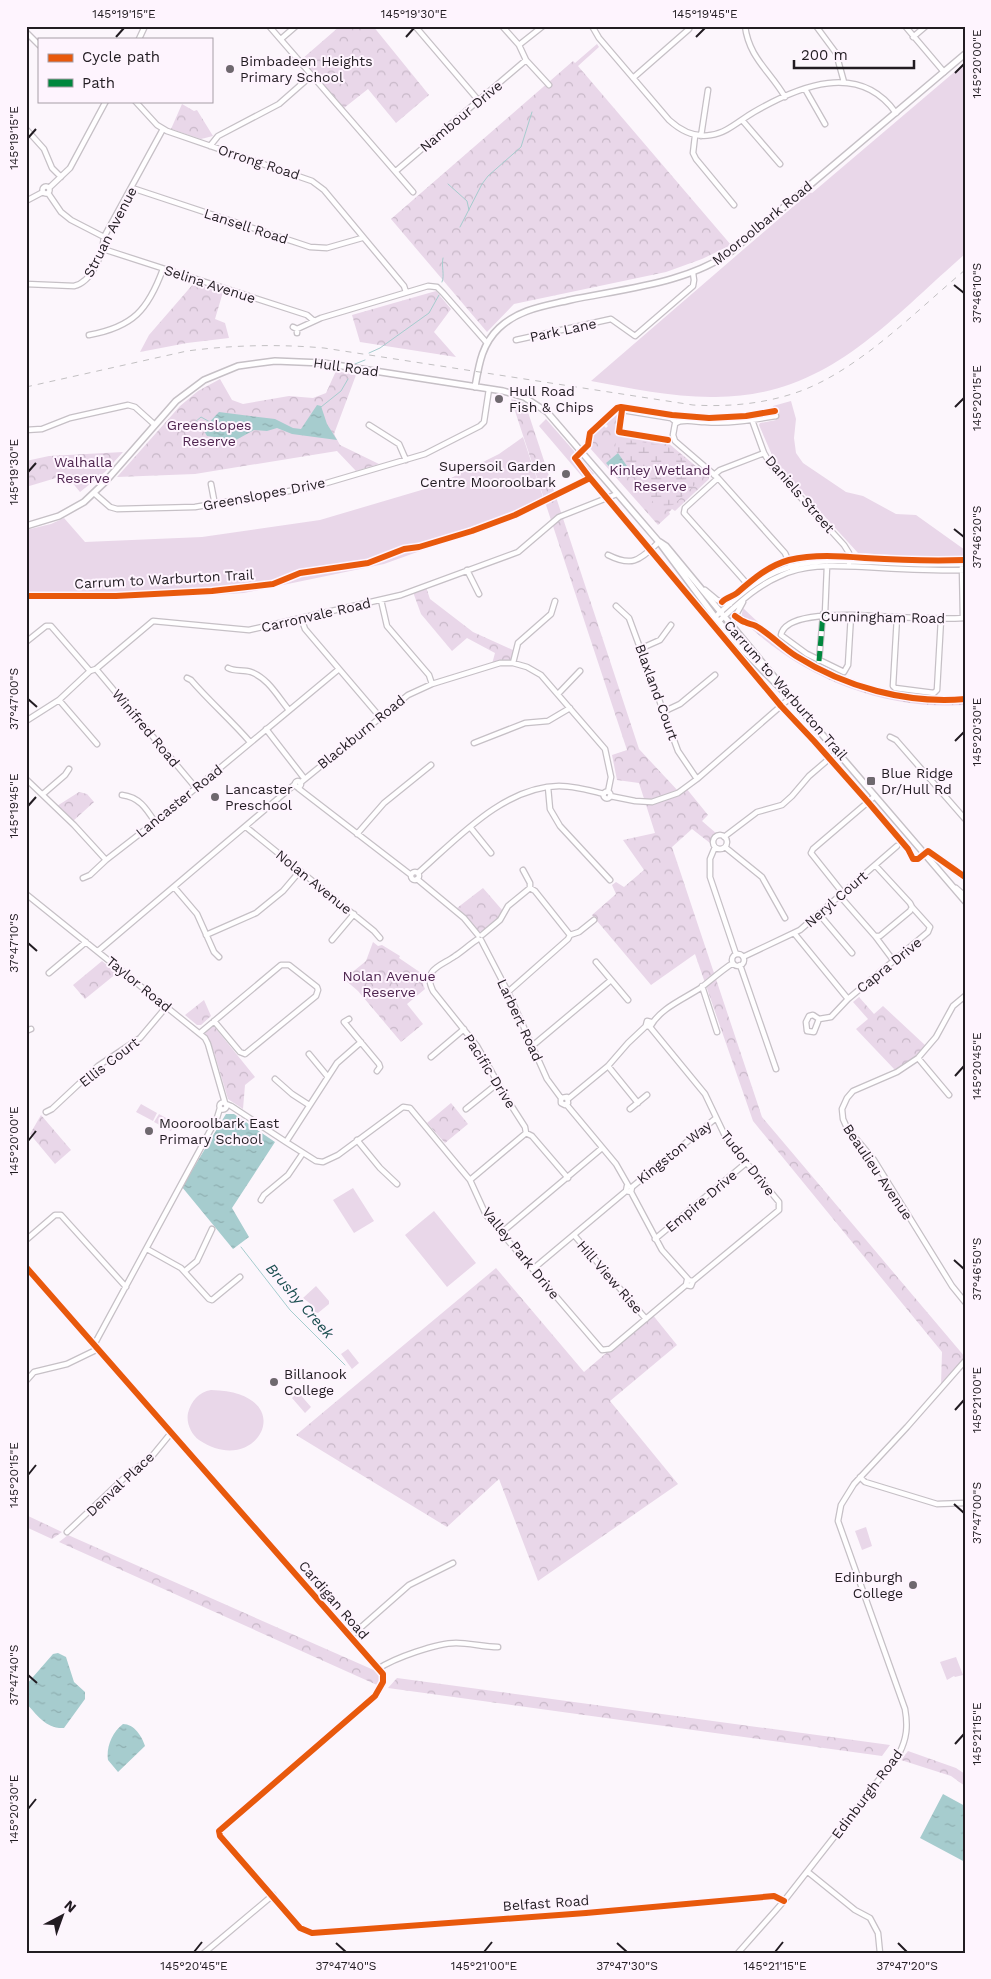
<svg xmlns="http://www.w3.org/2000/svg" width="991" height="1979" viewBox="0 0 991 1979" font-family="'Work Sans',sans-serif">
<defs>
<pattern id="forest-crowns" width="20" height="18" patternUnits="userSpaceOnUse" patternTransform="scale(1.25)"><rect width="20" height="18" fill="#e9d7e9"/><path d="M2 6a3 3 0 1 1 6 0M12 15a3 3 0 1 1 6 0" fill="none" stroke="#c8b8c8"/></pattern>
<pattern id="wetland-marsh" width="20" height="14" patternUnits="userSpaceOnUse" patternTransform="scale(1.25)"><rect width="20" height="14" fill="#e9d7e9"/><path d="M1 5h8M5 5V1M11 12h8M15 12V8" fill="none" stroke="#c8b8c8"/></pattern>
<pattern id="water-ripples" width="26" height="14" patternUnits="userSpaceOnUse" patternTransform="scale(1.25)"><rect width="26" height="14" fill="#a6ccce"/><path d="M2 4q2-2 4 0t4 0M15 11q2-2 4 0t4 0" fill="none" stroke="#8fafb1"/></pattern>
</defs>
<rect width="100%" height="100%" fill="#fcf6fc"/>
<path fill="#e9d7e9" d="M965,63V254C886,323 825,399 711,397C671,397 630,388 591,381L810,192L812,193Z
M791,401L796,419L794,438L796,453L803,463L846,492L863,496L896,514L916,515L965,550V557L939,558L858,553L775,462L759,425L760,423L776,420L773,406Z
M546,419L594,474L585,480L539,426Z
M523,437L545,503L517,516L384,564L244,593L198,596L35,599L26,597V530L51,524L64,518L85,542L202,537L320,520L435,486L499,454Z
M141,1104L157,1113L153,1121L136,1112Z
M159,1114L175,1123L171,1131L154,1122Z
M353,1188L374,1221L354,1233L333,1200Z
M434,1211L476,1263L447,1287L405,1235Z
M316,1286L329,1301V1304L318,1313L315,1312L310,1306L312,1305L303,1298Z
M348,1349L359,1363L352,1369L341,1354Z
M211,1390C303,1392 258,1480 199,1440C191,1434 186,1423 188,1413C191,1401 199,1392 211,1390Z
M298,1392L311,1407L305,1413L292,1398Z
M866,1527L872,1546L862,1550L855,1531Z
M956,1657L963,1675L955,1677L954,1676L947,1680L940,1662Z"/>
<path fill="url(#forest-crowns)" d="M340,26H373L429,95L396,123L368,89L344,108L302,59Z
M597,44L599,47L578,66L731,245L702,259L666,272L514,304L487,332L391,219L573,61L575,63Z
M182,104L194,111L197,110L213,136L201,139L171,129Z
M194,283L223,292L215,319L225,323L229,338L187,343L140,352L149,335Z
M436,291L451,309L434,332L456,357L360,342L352,315Z
M336,371L356,375L334,434L340,445L379,464L356,471L337,451L195,474L117,477L180,406L198,391L220,379L232,400L243,404L289,396L313,398L326,393Z
M511,399L525,403L639,749L679,792L686,788L708,815L702,821L717,834L712,837L710,843L692,829L672,847L762,1117L965,1357L941,1385L942,1352L753,1121L695,954L651,985L592,915L616,894L612,885L616,882L624,887L644,870L623,840L655,833L639,783L617,780L612,755L627,750Z
M620,412L617,434L668,443L709,477V479L675,511L672,509L669,512L670,514L658,525L589,447L590,439L604,426L606,428L608,426L606,424Z
M123,452L105,472L80,492L66,475L26,487V461L49,456Z
M426,587L430,599L473,632L515,651L513,662L492,664L495,653L467,638L452,651L421,614L413,592Z
M743,608C802,667 881,701 965,697V705C880,710 801,677 741,619Z
M79,792L87,794L94,802L72,822L57,806Z
M483,888L503,911C498,920 488,931 478,932L457,908Z
M373,942L378,946L382,945L400,956L399,958L424,975L423,984L425,989L407,1004L423,1024L401,1042L358,991L344,979L366,961Z
M102,961L117,973L85,999L73,985Z
M859,997L874,1014L883,1006L926,1046L913,1058L895,1070L856,1029L868,1019L853,1002Z
M204,1000L211,1016L201,1025H197L185,1015Z
M213,1025L255,1077L245,1085L243,1109L228,1099L214,1052L204,1033Z
M451,1103L468,1124L445,1143L427,1123Z
M41,1115L71,1150L55,1164L30,1134Z
M496,1268L584,1372L652,1314L677,1345L610,1401L678,1484L538,1581L499,1479L447,1527L296,1435Z
M26,1515L62,1532L52,1539L26,1527Z
M68,1535L376,1671L380,1678L377,1685L59,1542Z
M397,1678L890,1745L882,1756L388,1688Z
M908,1751L956,1768L965,1774V1786L951,1776L901,1760Z"/>
<path fill="url(#wetland-marsh)" d="M616,438L667,446L699,472V481L673,505L656,506L615,450Z"/>
<path fill="url(#water-ripples)" d="M317,405L321,406L327,424L337,440L292,434L277,428L267,431L254,430L236,440L207,436L203,429L219,412L275,419L293,428L301,429Z
M618,453L629,469L619,478L606,463Z
M226,1114H234L275,1142L232,1208L249,1237L233,1249L182,1187Z
M58,1653L66,1657L74,1682L85,1692V1699L64,1728C46,1729 37,1715 26,1703V1685L53,1654Z
M123,1724C134,1724 142,1736 145,1746L118,1772L108,1760C106,1748 112,1732 123,1724Z
M943,1794L965,1806V1862L920,1838Z"/>
<g fill="none" stroke-linecap="round" stroke-linejoin="round">
<path stroke="#a6ccce" stroke-width="1" d="M448,184L467,201L469,210
M460,227L482,184L488,176L521,147L532,112
M442,282C445,275 441,266 443,258
M369,353L380,348L429,313L439,295
M355,364L365,360
M321,407L341,391L348,379
M188,428L201,417L210,422
M241,1247L290,1310L345,1365"/>
<defs>
<path id="minor" d="M269,26L413,192
M415,26L479,101
M502,26L519,45L526,60L549,85
M592,26L599,38L669,120C681,131 694,138 711,135C727,133 740,120 754,112C799,86 859,61 896,113
M745,26C749,58 770,71 785,97
M816,26L836,53L844,82
M905,26L944,72
M26,32L39,45
M913,37L926,26
M139,39L145,26
M281,39L296,26
M519,45L543,26
M633,78L689,29
M805,89L825,124
M135,101L157,125L167,131L312,181L324,190L404,286L406,292
M742,120L780,164
M26,129L44,149L52,168L61,177
M695,136L693,153L696,159L734,205
M701,136L708,90
M210,146L218,136L279,104L312,75
M396,171L526,60
M42.5 190a3.5 3.5 0 1 1 7 0a3.5 3.5 0 1 1-7 0Z
M49,188L70,168L106,101
M132,188L310,247L327,248L362,238
M48,193L61,212L71,220L104,237
M26,201L43,192
M103,249L307,315L314,321
M26,284L74,286C92,282 103,254 104,237L163,129
M293,327L297,329V333
M297,329L321,318L428,286L437,287L443,293L487,343
M89,335C133,327 148,310 163,269
M516,340L611,319L635,336L693,286L694,280L693,273
M622,410L671,418L676,422
M776,416C752,420 729,424 705,422C696,422 681,418 675,424L673,435L675,441L718,478L785,553L793,571
M752,420L764,453L771,465L844,545L849,553V563
M369,425L399,444L406,460
M26,430L42,429L70,418L128,405L135,407L155,425
M714,475L720,470L764,453
M718,478L685,508L684,513L750,587
M211,484L215,505
M94,493L110,507L117,509L195,507L313,487L425,454L480,426L484,422L489,389
M608,555C634,568 640,559 659,542
M962,567L963,618
M467,570L479,594
M705,590L717,600L730,604
M381,600L387,626L429,675L432,684
M616,606L629,618L678,751L697,779
M825,614L827,566
M851,615L848,665L844,672L807,654L781,635C785,613 840,615 857,615C893,617 929,620 965,618
M715,617C734,600 753,582 776,572C807,558 840,561 873,562C904,564 934,565 965,564
M897,617L893,686L895,688L934,693L937,690L941,619
M301,618L305,629L380,717
M719,621C738,604 756,586 780,576C807,563 836,566 866,567C899,569 932,571 965,570
M731,624L743,602
M26,642L46,626H51L90,671
M642,648L660,640L671,625
M819,661L823,614
M513,663L518,643L551,614L555,601
M228,668C235,672 243,669 251,672C268,678 278,697 289,710
M96,669L196,788
M187,678L191,680C210,702 231,720 250,742
M558,694L580,671
M59,700L97,744
M665,711L680,704L715,675
M26,721L59,700L90,671L96,669L153,621L249,630L401,595L518,552L559,517L617,494
M266,729L304,778
M890,737L896,740L965,819
M474,743L525,723L548,721L570,708
M26,779L74,825L106,860L155,822L339,669
M295 784a3 3 0 1 1 6 0a3 3 0 1 1-6 0Z
M300,783L408,695L432,684L500,663H513L527,667L541,675L605,749L611,777L608,792
M548,787L550,809L560,826L610,880
M298,788L411,875
M603.5 795a3.5 3.5 0 1 1 7 0a3.5 3.5 0 1 1-7 0Z
M43,794L65,775L69,769
M122,795C139,797 146,808 155,822
M610,796L635,801L652,802L678,793L697,779L790,698
M246,827L374,931L380,938
M470,827L491,853
M357,834L384,803L431,765
M713 842a7 7 0 1 1 14 0a7 7 0 1 1-14 0Z
M724,837L757,812L782,805L792,796L809,776L837,752
M715,847L710,859V877L736,954
M725,847L762,877L785,918
M523,870L530,883V888
M411 876a4 4 0 1 1 8 0a4 4 0 1 1-8 0Z
M418,873C457,839 503,787 559,786C574,786 589,790 604,794
M83,878L90,875L106,860
M417,879L464,918L478,935
M174,887L197,914L214,952L219,957
M956,888L965,896
M842,892L811,853L813,849L875,796
M26,894L205,1038L208,1044L225,1103
M839,895L875,936H880L910,911L912,907L910,903L875,865
M819,914L852,953
M794,933L848,999
M206,935L256,913L283,891L300,871
M482,935L500,920L508,906L530,888L535,891L570,935L568,939L508,992
M570,935L579,932L594,920
M875,936L893,960
M332,940L354,914
M481,940L508,992L547,1079L561,1098V1103L565,1105L568,1103L567,1097L561,1098
M98,951L294,785
M732 960a6 6 0 1 1 12 0a6 6 0 1 1-12 0Z
M743,957L800,930L897,846
M596,962L628,1000
M740,965L776,1069
M49,973L86,942
M702,986L717,1032
M965,996L953,1006L936,1037L918,1058L897,1072L853,1091L847,1098L842,1109L843,1119L847,1128L874,1160L952,1286L965,1302
M349,1019L344,1022L379,1064L380,1067L377,1071
M819,1019L814,1032L807,1031L806,1022L809,1016L813,1015L819,1019L831,1017L848,999L928,932L930,927L912,907
M651,1022L647,1021L646,1025L650,1027C660,1008 684,999 702,987C712,979 722,970 733,963
M650,1027L705,1094L726,1138L779,1202V1210L693,1281
M26,1031L31,1029
M200,1033L219,1017L281,965H289L317,987L318,990L316,996L245,1054L240,1052L214,1021
M531,1047L611,980
M309,1054L328,1077
M431,1057L464,1029
M918,1058L949,1095
M608,1066L638,1103
M275,1079L292,1094L309,1105
M568,1099L608,1066L628,1043L646,1026
M219.5 1106a3.5 3.5 0 1 1 7 0a3.5 3.5 0 1 1-7 0Z
M226,1104L231,1106L286,1142L316,1161L323,1162L338,1155L403,1107L410,1108L470,1180L486,1215L602,1350L610,1349L686,1285L687,1280L693,1281L691,1286L686,1285
M566,1104L616,1164L628,1185
M466,1109L497,1084
M630,1109L647,1095
M46,1112L52,1109L98,1066L140,1038L167,1006
M526,1133L532,1136L568,1178
M357,1140L380,1168L397,1184
M286,1142L337,1063L361,1042
M470,1180L526,1133L525,1127L507,1099L477,1046L433,991C422,969 441,966 455,956C463,951 470,944 478,939
M632,1187L716,1118
M631,1192L662,1250L688,1279
M261,1200L264,1195L288,1175L303,1153
M501,1233L602,1148
M574,1235L646,1319
M655,1239L746,1163
M26,1240L55,1215H61L126,1287
M147,1249L181,1268L209,1299L212,1300L240,1277
M26,1267L383,1674V1682L375,1696L219,1831L220,1836L300,1928L312,1933L586,1913L774,1896L784,1901
M533,1269L626,1191L627,1186L632,1187L631,1192L626,1191
M185,1271L197,1261L212,1229
M94,1345L217,1118L220,1108
M26,1381L34,1372L67,1364L98,1349
M860,1477L865,1482L937,1504L965,1503
M67,1532L123,1479L153,1455L171,1433
M350,1637L409,1585L453,1563
M378,1669C394,1658 437,1643 456,1643C470,1643 484,1647 498,1647
M808,1872L855,1910L870,1918L878,1933L880,1953
M204,1953L273,1895
M738,1953L784,1901L899,1754C907,1738 908,1726 905,1709L838,1521L841,1505L854,1484L907,1427L965,1361"/>
<path id="major" d="M475,387C479,364 482,344 499,328C519,309 545,306 570,300C622,289 691,283 733,250L965,54
M26,526L59,516L84,502L105,482L176,401L204,380L238,366L275,361L323,363L503,391L524,397L547,412L659,542L715,617L743,650L790,698
M660,542L666,546L780,684
M790,697L965,901"/>
</defs>
<use href="#minor" stroke="#c6c0c6" stroke-width="7"/>
<use href="#major" stroke="#c6c0c6" stroke-width="8"/>
<use href="#minor" stroke="#fffeff" stroke-width="4.5"/>
<use href="#major" stroke="#fffeff" stroke-width="5"/>
<path stroke="#c2c0c2" stroke-width="1" stroke-dasharray="6 6" stroke-linecap="butt" d="M26,387L187,351C233,345 278,344 324,348L693,405C728,407 762,404 795,393C856,373 916,311 965,270"/>
<path stroke="#00873e" stroke-width="5" stroke-dasharray="10 5" stroke-linecap="butt" d="M819,661L823,614"/>
<defs>
<path id="cycleway" d="M622,410L619,432L668,440
M590,478L575,458L588,445L590,433L617,408L621,407L672,415L709,418L746,416L775,411
M26,596H116L212,591L273,584L300,573L368,563L404,549L419,547L472,531L515,515L590,478L781,706L814,741L868,802L908,849L913,859H918L928,851L965,877
M722,602C726,597 732,597 737,593C753,579 768,566 789,560C814,554 840,556 865,558C898,560 932,561 965,560
M735,616C738,618 741,621 745,622C748,624 752,624 756,626C770,634 782,647 796,656C845,687 906,704 965,699
M26,1267L383,1674V1682L375,1696L219,1831L220,1836L300,1928L312,1933L586,1913L774,1896L784,1901"/>
</defs>
<use href="#cycleway" stroke="#fef4fe" stroke-width="9"/>
<use href="#cycleway" stroke="#e8590c" stroke-width="6"/>
</g>
<path fill="none" stroke="#221c22" stroke-width="2" d="M116,37L124,28M406,37L414,28M696,37L705,28M955,73L964,64M28,138L36,129M954,285L964,293M955,407L964,398M28,472L36,463M954,529L964,537M28,699L37,707M955,741L964,732M28,806L36,797M28,943L37,951M955,1076L964,1066M28,1141L36,1131M954,1260L964,1269M955,1410L964,1400M28,1475L36,1465M954,1504L964,1513M28,1675L37,1683M955,1744L964,1734M28,1809L36,1799M336,1943L346,1952M617,1943L627,1952M898,1943L907,1952M194,1952L202,1942M484,1952L492,1942M775,1952L783,1942"/>
<g fill="#6e686e" stroke="#fef4fe" stroke-width="2">
<circle cx="230" cy="69" r="5"/>
<circle cx="499" cy="399" r="5"/>
<circle cx="566" cy="474" r="5"/>
<rect x="866" y="776" width="10" height="10" rx="2.5"/>
<circle cx="215" cy="797" r="5"/>
<circle cx="149" cy="1131" r="5"/>
<circle cx="274" cy="1382" r="5"/>
<circle cx="913" cy="1585" r="5"/>
</g>
<g text-anchor="middle" dominant-baseline="central" stroke-width="4" stroke-linejoin="round" paint-order="stroke">
<g font-size="14" fill="#221c22" stroke="#fef4fe" text-anchor="start">
<text x="240" y="61">Bimbadeen Heights<tspan x="240" dy="16">Primary School</tspan></text>
<text x="509" y="391">Hull Road<tspan x="509" dy="16">Fish &amp; Chips</tspan></text>
<text x="556" y="466" text-anchor="end">Supersoil Garden<tspan x="556" dy="16">Centre Mooroolbark</tspan></text>
<text x="881" y="773">Blue Ridge<tspan x="881" dy="16">Dr/Hull Rd</tspan></text>
<text x="225" y="789">Lancaster<tspan x="225" dy="16">Preschool</tspan></text>
<text x="159" y="1123">Mooroolbark East<tspan x="159" dy="16">Primary School</tspan></text>
<text x="284" y="1374">Billanook<tspan x="284" dy="16">College</tspan></text>
<text x="903" y="1577" text-anchor="end">Edinburgh<tspan x="903" dy="16">College</tspan></text>
</g>
<g font-size="14" fill="#221c22" stroke="#fef4fe">
<text transform="translate(461 116) rotate(-40)">Nambour Drive</text>
<text transform="translate(259 162) rotate(18)">Orrong Road</text>
<text transform="translate(762 223) rotate(-39)">Mooroolbark Road</text>
<text transform="translate(246 226) rotate(18)">Lansell Road</text>
<text transform="translate(110 232) rotate(-63)">Struan Avenue</text>
<text transform="translate(210 284) rotate(18)">Selina Avenue</text>
<text transform="translate(563 330) rotate(-12)">Park Lane</text>
<text transform="translate(346 367) rotate(8)">Hull Road</text>
<text transform="translate(264 494) rotate(-11)">Greenslopes Drive</text>
<text transform="translate(800 494) rotate(49)">Daniels Street</text>
<text transform="translate(164 579) rotate(-3)">Carrum to Warburton Trail</text>
<text transform="translate(316 615) rotate(-13)">Carronvale Road</text>
<text transform="translate(883 617) rotate(1)">Cunningham Road</text>
<text transform="translate(786 690) rotate(49)">Carrum to Warburton Trail</text>
<text transform="translate(657 692) rotate(70)">Blaxland Court</text>
<text transform="translate(146 728) rotate(50)">Winifred Road</text>
<text transform="translate(361 732) rotate(-39)">Blackburn Road</text>
<text transform="translate(179 801) rotate(-39)">Lancaster Road</text>
<text transform="translate(314 882) rotate(39)">Nolan Avenue</text>
<text transform="translate(836 899) rotate(-41)">Neryl Court</text>
<text transform="translate(889 965) rotate(-39)">Capra Drive</text>
<text transform="translate(139 984) rotate(39)">Taylor Road</text>
<text transform="translate(520 1020) rotate(65)">Larbert Road</text>
<text transform="translate(109 1062) rotate(-38)">Ellis Court</text>
<text transform="translate(490 1071) rotate(58)">Pacific Drive</text>
<text transform="translate(674 1152) rotate(-39)">Kingston Way</text>
<text transform="translate(748 1163) rotate(52)">Tudor Drive</text>
<text transform="translate(878 1172) rotate(56)">Beaulieu Avenue</text>
<text transform="translate(701 1201) rotate(-40)">Empire Drive</text>
<text transform="translate(521 1253) rotate(51)">Valley Park Drive</text>
<text transform="translate(610 1277) rotate(49)">Hill View Rise</text>
<text transform="translate(120 1484) rotate(-43)">Denval Place</text>
<text transform="translate(334 1600) rotate(49)">Cardigan Road</text>
<text transform="translate(867 1794) rotate(-53)">Edinburgh Road</text>
<text transform="translate(546 1903) rotate(-4)">Belfast Road</text>
</g>
<g font-size="14" fill="#4e244f" stroke="#fef4fe">
<text x="209" y="425">Greenslopes<tspan x="209" dy="16">Reserve</tspan></text>
<text x="83" y="462">Walhalla<tspan x="83" dy="16">Reserve</tspan></text>
<text x="660" y="470">Kinley Wetland<tspan x="660" dy="16">Reserve</tspan></text>
<text x="389" y="976">Nolan Avenue<tspan x="389" dy="16">Reserve</tspan></text>
</g>
<g font-size="15" font-style="italic" fill="#1c4f50" stroke="#fef4fe">
<text transform="translate(300 1301) rotate(49)">Brushy Creek</text>
</g>
</g>
<rect width="991" height="1979" fill="none" stroke="#fef4fe" stroke-width="55"/>
<rect x="38" y="38" width="175" height="65" fill="#fef4fe" stroke="#a69ea6"/>
<rect x="48" y="54" width="25" height="8" fill="#e8590c" stroke="#a69ea6"/>
<text x="82" y="62" font-size="15" fill="#221c22">Cycle path</text>
<rect x="48" y="79" width="25" height="8" fill="#00873e" stroke="#a69ea6"/>
<text x="82" y="88" font-size="15" fill="#221c22">Path</text>
<g transform="translate(62 1916) rotate(41)" stroke="#fef4fe" stroke-width="4" paint-order="stroke">
<path d="M0-4L9 19L0 12L-9 19Z" fill="#221c22"/>
<text y="-8" font-size="14" font-weight="bold" text-anchor="middle" fill="#221c22">N</text>
</g>
<path d="M794 60v8h120v-8" fill="none" stroke="#221c22" stroke-width="2.5"/>
<text x="801" y="60" font-size="15" fill="#221c22" stroke="#fef4fe" stroke-width="4" paint-order="stroke">200 m</text>
<rect x="28" y="28" width="936" height="1924" fill="none" stroke="#221c22" stroke-width="2"/>
<g font-size="12" text-anchor="middle" fill="#221c22">
<text x="124" y="18">145°19'15"E</text>
<text x="414" y="18">145°19'30"E</text>
<text x="705" y="18">145°19'45"E</text>
<text transform="translate(977 64) rotate(-90)" y="4">145°20'00"E</text>
<text transform="translate(14 138) rotate(-90)" y="4">145°19'15"E</text>
<text transform="translate(977 293) rotate(-90)" y="4">37°46'10"S</text>
<text transform="translate(977 398) rotate(-90)" y="4">145°20'15"E</text>
<text transform="translate(14 472) rotate(-90)" y="4">145°19'30"E</text>
<text transform="translate(977 537) rotate(-90)" y="4">37°46'20"S</text>
<text transform="translate(14 699) rotate(-90)" y="4">37°47'00"S</text>
<text transform="translate(977 732) rotate(-90)" y="4">145°20'30"E</text>
<text transform="translate(14 806) rotate(-90)" y="4">145°19'45"E</text>
<text transform="translate(14 943) rotate(-90)" y="4">37°47'10"S</text>
<text transform="translate(977 1066) rotate(-90)" y="4">145°20'45"E</text>
<text transform="translate(14 1141) rotate(-90)" y="4">145°20'00"E</text>
<text transform="translate(977 1269) rotate(-90)" y="4">37°46'50"S</text>
<text transform="translate(977 1400) rotate(-90)" y="4">145°21'00"E</text>
<text transform="translate(14 1475) rotate(-90)" y="4">145°20'15"E</text>
<text transform="translate(977 1513) rotate(-90)" y="4">37°47'00"S</text>
<text transform="translate(14 1675) rotate(-90)" y="4">37°47'40"S</text>
<text transform="translate(977 1734) rotate(-90)" y="4">145°21'15"E</text>
<text transform="translate(14 1809) rotate(-90)" y="4">145°20'30"E</text>
<text x="194" y="1970">145°20'45"E</text>
<text x="346" y="1970">37°47'40"S</text>
<text x="484" y="1970">145°21'00"E</text>
<text x="627" y="1970">37°47'30"S</text>
<text x="775" y="1970">145°21'15"E</text>
<text x="907" y="1970">37°47'20"S</text>
</g>
</svg>
